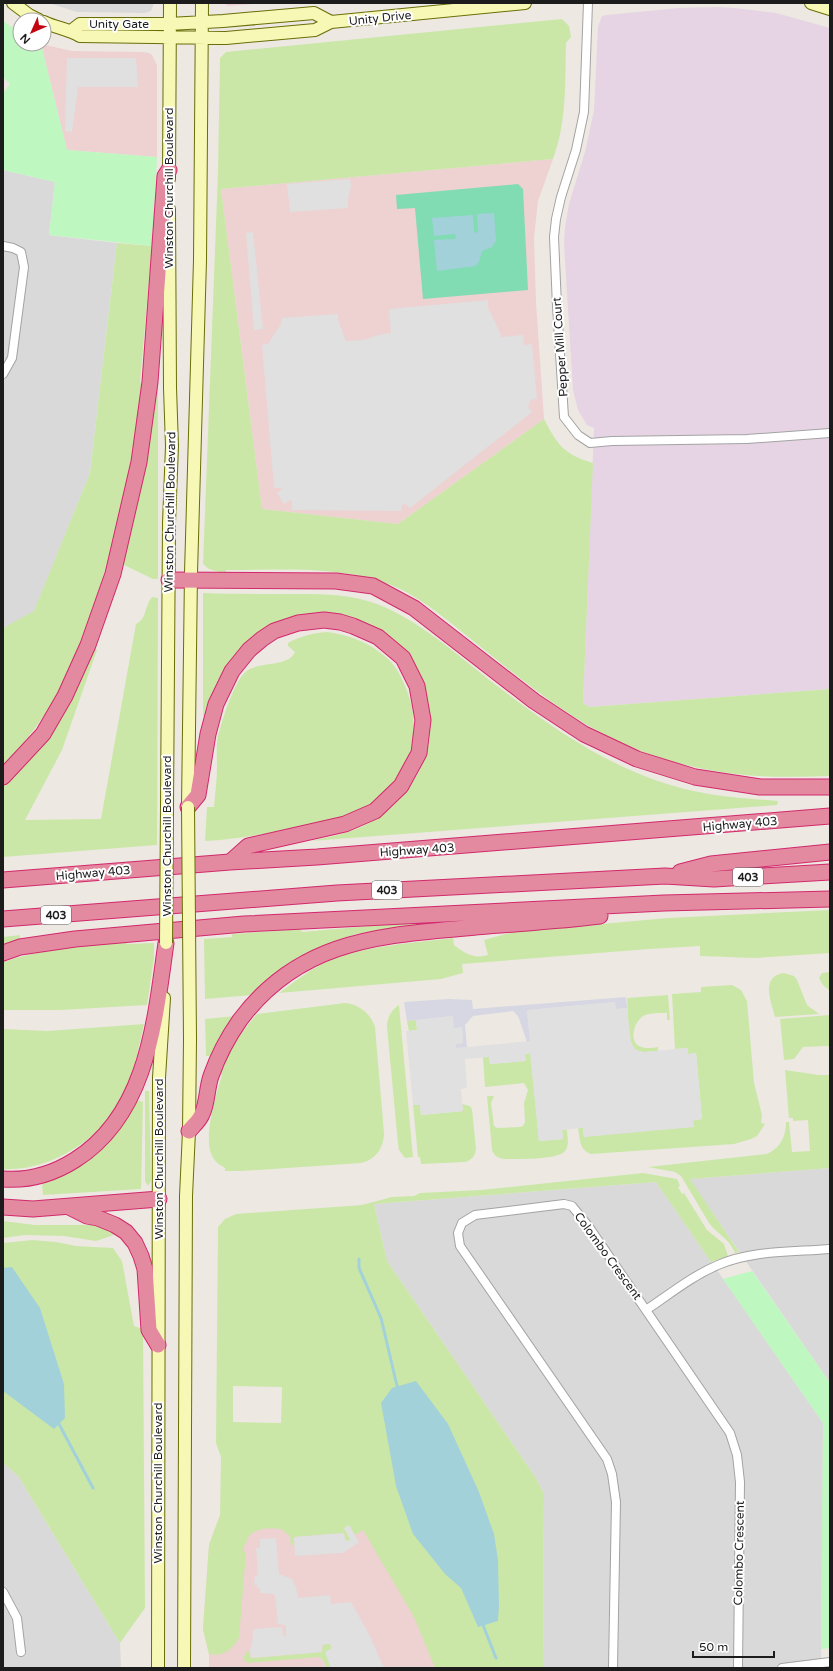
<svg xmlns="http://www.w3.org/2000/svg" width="833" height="1671" viewBox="0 0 833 1671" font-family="'Varela Round',sans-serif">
<rect width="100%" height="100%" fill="#ede9e2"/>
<path fill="#dad9d9" d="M48,3H154L151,11L145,13L77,12Z
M3,170L55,182L49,235L117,243L90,473L34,612L3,628Z
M830,1168V1383L689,1179Z
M656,1182L823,1423L821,1668H543L544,1494L536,1478L387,1261L374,1204Z
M3,1463L18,1476L120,1643L121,1668H3Z"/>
<path fill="#eed1d1" d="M223,3H267L228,6Z
M41,44L72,51L142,52L149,53L152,55L157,65V157L67,150Z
M553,159L538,201L534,238L536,302L544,419L398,524L262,509L221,189Z
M360,1514L419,1616L440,1668H209V1654L203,1629L209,1545L215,1528Z"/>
<path fill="#e6d4e4" d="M717,7L735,8L776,13L830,28V689L589,707L583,703L594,428L587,425L578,410L573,390L564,244L565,227L569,204L585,152L594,110L598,27L602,16L607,15L678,8Z"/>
<path fill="#cae7a8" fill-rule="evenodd" d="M562,19L569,26L571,37L566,43C565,82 567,122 553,159L221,189L262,509L398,524L544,419C558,446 564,454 593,463L583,703L589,707L830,689V776C794,777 757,778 721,772C673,765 624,748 582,722C528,689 481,645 430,607C418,599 406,591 393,586C344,565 278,570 226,570V574L209,569L203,564L218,172L220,58L226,52Z
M117,243L152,246L140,383L144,384C133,458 118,532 95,603C84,636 72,669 55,698C40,723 23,745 3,766V628L34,611L90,473Z
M154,385H158V579H153L122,564Z
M203,593C231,594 258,594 286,594C316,594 348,593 377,604C420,621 455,653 492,682C557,732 625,780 709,794C731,798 755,799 778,801L777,805L311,841C328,837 345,834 361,827C399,810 426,774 430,733C431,719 429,694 422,682C418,676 411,671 407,667C394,653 381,640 369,627L272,628L207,716H203Z
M152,597L158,598L157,845L3,857V786L13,776L94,648L97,650L62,750L25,820L101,819L136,624C147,619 144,607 152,597Z
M327,632C350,635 370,643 387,658C395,665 401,676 405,686C424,729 412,776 372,803C354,815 331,820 310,825C275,832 241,839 205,841L207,807H214C215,793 217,780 217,767C217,757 216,746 218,736C222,721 235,677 248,670C264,661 288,667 295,652L288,646V643C301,636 313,633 327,632Z
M830,910V953L755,958L700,956V946L649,949L462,964L463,973L441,979L279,993C296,981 313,967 333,959C371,945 413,943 453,938L454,945C466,954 473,959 488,955L484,940L513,932L668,918Z
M415,922V927L379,930L356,934L324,945L297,958L276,974L253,995L205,999L204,939L232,937V934L300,929L302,932Z
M20,935V941L3,946V937Z
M126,941L127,944L154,943V958L147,1005L61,1010H3V962C42,949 85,945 126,941Z
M830,972V991L823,985L819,978L822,973Z
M784,973L794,976L797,980L807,1005L819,1014L775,1017C771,1002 760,976 784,973Z
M732,985L741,990L747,1001L754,1083L762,1115L761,1123L765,1124L757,1136L751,1139L734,1144L591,1154C579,1150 580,1139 578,1128H583L584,1137L702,1119L696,1053L688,1054V1048L675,1049L672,994L701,992V987Z
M668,995L670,1020H667V1013C660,1013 652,1013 645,1015C635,1019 628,1040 639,1046C645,1049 652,1048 658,1047V1051C651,1051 643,1054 636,1050C627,1044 628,1009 627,998Z
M345,1003C359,1004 371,1014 375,1027L384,1133C384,1147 376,1160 361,1163L242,1171H225V1168C220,1165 215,1162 212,1156C203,1137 216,1095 222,1075L218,1073C228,1051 242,1032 257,1014Z
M399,1005L413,1157L405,1158L399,1150L398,1144L387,1027C387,1018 391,1010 399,1005Z
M830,1015V1047L827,1046L803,1047L794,1059L784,1060L780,1019Z
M236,1016L215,1046L211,1056H206L205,1019Z
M416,1020L417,1030L409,1031L407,1021Z
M144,1024C138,1051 132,1080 118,1105C98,1142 45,1172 3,1169V1029L48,1031Z
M531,1053L539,1141L563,1139L562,1130L567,1129C567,1136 570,1145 565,1151C559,1160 516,1159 504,1159C498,1158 494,1156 492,1150L487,1096H494L491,1103L494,1126L497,1128L520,1127L523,1126L525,1122L524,1103L528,1090L524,1083L485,1087L483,1057H489L490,1064L525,1061V1054Z
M785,1070L819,1075H830V1168L690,1179L739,1252L735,1253C730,1239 718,1235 709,1223L681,1176L675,1172L648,1167L767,1154C780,1148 786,1137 786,1122H789L792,1152L810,1151L808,1120L793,1121V1118H789Z
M145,1091H149L151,1181L148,1186L145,1181Z
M137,1100L143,1102L141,1189L43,1195L42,1185C46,1179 78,1167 88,1160C109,1145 125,1123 137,1100Z
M420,1104L421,1115L463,1111L462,1104L470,1106L472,1109L476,1149C475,1156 472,1160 465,1162L421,1164L420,1157H418L413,1105Z
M643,1173L677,1179L680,1186L678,1187L682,1194L684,1193L707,1230L724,1244L728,1256L711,1262L656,1182L374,1204L387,1261L536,1478L544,1494L543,1668H435L414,1617L363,1530L355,1535L349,1525V1541L345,1540L344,1533L294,1537V1545H291L290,1536L281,1529C268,1527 247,1528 246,1545H244V1552H246L239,1638C232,1650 223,1657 209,1654L203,1629L209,1545L220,1515L221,1457L216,1443L218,1227L225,1219L236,1214L362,1205L392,1197L414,1196L420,1193L481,1190ZM233,1386L282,1387L281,1423L233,1422Z
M3,1221L35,1225H97L109,1229L114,1235L96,1241L64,1236L25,1235L3,1238Z
M32,1240L56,1242L76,1246L113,1248L122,1261L134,1326L143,1329L145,1608L120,1643L18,1476L3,1463V1243Z
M323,1644H330L331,1646L332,1649L325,1652L331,1668H327L324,1661L319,1657L248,1663L244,1660V1656L248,1650L251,1658L322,1652Z"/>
<path fill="#bef7c0" d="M3,21L20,32V44H41L67,150L157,157L152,246L49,235L55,182L3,170V93L10,84L3,77Z
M752,1271L830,1383V1648L821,1649L823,1423L723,1279Z"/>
<path fill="#81dbb3" d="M518,184L523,189L528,290L423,299L415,208L397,209L396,195Z"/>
<path fill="#e0e0e0" d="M67,58H136L138,87H78L72,132L65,131Z
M350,179L351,186L348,199V208L290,212L287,184Z
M253,232L263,329L254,330L246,233Z
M488,300V307L502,337L523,335L524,345L532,344L537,399L531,400L528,407L532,412L410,508L405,504L402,505L401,511L292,510V501L290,500L284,504L277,493L283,488H274L262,345L268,344L281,324L282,318L338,314V320L346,341L363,340L378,335L391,333L389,309Z
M615,1002L616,1009L627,1008L631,1043L636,1050L644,1052L688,1048V1054L696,1053L702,1119L693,1120L694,1127L584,1137L583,1128L562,1130L563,1139L539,1141L530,1053L525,1054L526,1061L490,1064L489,1057L465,1059L467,1088L461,1089L463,1111L421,1115L420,1105H413L406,1031L417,1030L416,1020L453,1016L462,1027L463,1043L456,1044V1048L530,1041L527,1010Z
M349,1525L359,1542L343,1553L295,1556L294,1537L344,1533L345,1540L349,1541L350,1539L344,1528Z
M276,1538L279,1574L292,1579L296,1587L298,1598L330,1595L331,1604L351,1602L369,1634L384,1668H331L325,1652L332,1648L330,1644H327L322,1645V1652L251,1658L250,1650L253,1637V1629L282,1627L283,1636H286V1625L278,1624L275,1596L274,1594L260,1593V1588H257V1585H254L255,1576L258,1575L256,1548H260V1539Z"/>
<path fill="#d6d7e3" d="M626,997L627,1008L616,1009L615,1002L527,1010L530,1041L527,1042L518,1016L513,1011L473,1016L465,1025L467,1047L456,1048V1044L463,1043L462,1027L454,1028L453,1016L407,1021L404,1002L448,999L472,1000L473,1009Z"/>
<path fill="#a3d1da" d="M494,213L496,241L492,247L482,251L479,262L476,266L437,271L434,240L455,239L456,236L455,234L434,236L432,218L473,215L474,232L478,233L477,214Z
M12,1267L40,1308L64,1384L65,1418L54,1429L3,1391V1268Z
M416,1381L448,1424L479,1492L494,1534L498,1560L499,1605L498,1621L478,1627L461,1588L445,1574L413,1534L396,1486L381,1403L392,1388Z"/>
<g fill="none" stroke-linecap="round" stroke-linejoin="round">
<path stroke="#a3d1da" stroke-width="3" d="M359,1259V1268L381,1318L398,1390
M59,1424L93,1488
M483,1625L496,1658"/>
<defs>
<path id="street" d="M588,3L584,112L576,150L561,197L556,219L554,237L557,306L564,417L578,435L590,443L612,441L747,439L830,433
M3,246L13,248L21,252L24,267L12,358L3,374
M646,1310C670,1294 692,1276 718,1265C752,1250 794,1252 830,1249
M3,1592L17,1618L21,1652
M613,1668L616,1502L612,1474L607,1459L460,1246L458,1233L462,1223L475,1215L564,1204L572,1206L589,1227L730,1433L737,1455L740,1482L738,1668
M782,1668L830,1662"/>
<path id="secondary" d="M13,3L29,15L39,20
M811,3L830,9
M44,22C56,28 69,29 80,36L226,38L315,30L331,22L525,3
M71,31L80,24H169L223,21L314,13L331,22
M169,179L170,3
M167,806L169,523L172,446L170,388L169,209
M188,807L191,573L200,260L202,3
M158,1668L159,1078L164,998
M184,1668L186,1196L189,1131L190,1039"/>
<path id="highway" d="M169,580L336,581L373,586L414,608L534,701L584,734L637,759L695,777L760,787H830
M3,777L43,734L65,696L88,645L113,574L139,462L150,382L165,176L169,170
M188,807L198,795L208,734L216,704L232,671L249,650L262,639L274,631L298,623L324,620L340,622L353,626L378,637L403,658L417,686L423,720L419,753L401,786L375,811L345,824L248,846L230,862
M680,872L711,864L830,852
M3,880L230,862L317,857L830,816
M3,919L337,893L665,876L714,879L830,872
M3,953L20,947L75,939L244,924L664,903L830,899
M189,1131C193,1126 200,1120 202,1114C207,1105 207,1087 211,1076C218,1056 228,1037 240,1020C296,945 370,936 455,929C503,924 552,922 600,916
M3,1179C29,1181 53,1174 75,1160C148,1114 155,1020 166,943
M3,1207L33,1209L159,1199
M69,1207L87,1216L98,1218L115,1225L126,1232L135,1243L141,1256L145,1269L149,1330L158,1345"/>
</defs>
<use href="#street" stroke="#a3a3a3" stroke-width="10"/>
<use href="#secondary" stroke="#696e07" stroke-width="14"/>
<use href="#highway" stroke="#d2286c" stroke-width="17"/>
<use href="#street" stroke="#fff" stroke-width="8"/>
<use href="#secondary" stroke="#f7f7b6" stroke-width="12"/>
<use href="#highway" stroke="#e38aa0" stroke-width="15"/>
<defs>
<path id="secondary-bridge" d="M188,807L190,1039
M166,943L167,806"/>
</defs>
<use href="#secondary-bridge" stroke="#696e07" stroke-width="14" stroke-linecap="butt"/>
<use href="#secondary-bridge" stroke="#f7f7b6" stroke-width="12"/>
</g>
<g text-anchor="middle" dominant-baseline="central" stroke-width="4" stroke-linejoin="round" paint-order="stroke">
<g fill="#fff" stroke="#606060" stroke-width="1">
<rect x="733" y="868" width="30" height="18" rx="3"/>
<rect x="372" y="881" width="30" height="18" rx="3"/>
<rect x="41" y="906" width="30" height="18" rx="3"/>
</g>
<g font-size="11" font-weight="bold" fill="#1c1c1c">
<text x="748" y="877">403</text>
<text x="387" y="890">403</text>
<text x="56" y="915">403</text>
</g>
<g font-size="12" fill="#1c1c1c" stroke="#fff">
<text transform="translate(380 18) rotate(-6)">Unity Drive</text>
<text x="119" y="24">Unity Gate</text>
<text transform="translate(169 188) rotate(-90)">Winston Churchill Boulevard</text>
<text transform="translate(560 347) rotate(-94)">Pepper Mill Court</text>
<text transform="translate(170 512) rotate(-89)">Winston Churchill Boulevard</text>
<text transform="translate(740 824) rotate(-5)">Highway 403</text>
<text transform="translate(167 836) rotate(-90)">Winston Churchill Boulevard</text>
<text transform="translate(417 850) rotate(-4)">Highway 403</text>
<text transform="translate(93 873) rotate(-5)">Highway 403</text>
<text transform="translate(159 1159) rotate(-90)">Winston Churchill Boulevard</text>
<text transform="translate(608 1256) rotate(54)">Colombo Crescent</text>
<text transform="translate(158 1483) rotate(-90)">Winston Churchill Boulevard</text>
<text transform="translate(739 1553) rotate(-89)">Colombo Crescent</text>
</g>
</g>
<rect width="833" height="1671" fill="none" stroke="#1c1c1c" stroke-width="8"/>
<g transform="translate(32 32) rotate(225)"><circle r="19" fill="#ffffff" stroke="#a4a4a4"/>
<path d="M0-3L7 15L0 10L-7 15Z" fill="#c20510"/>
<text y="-6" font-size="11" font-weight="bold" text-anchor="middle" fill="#1c1c1c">N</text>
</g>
<path d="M693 1651v6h81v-6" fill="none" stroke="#1c1c1c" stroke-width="2"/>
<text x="699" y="1651" font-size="12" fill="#1c1c1c" stroke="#ffffff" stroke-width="3" paint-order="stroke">50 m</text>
</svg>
